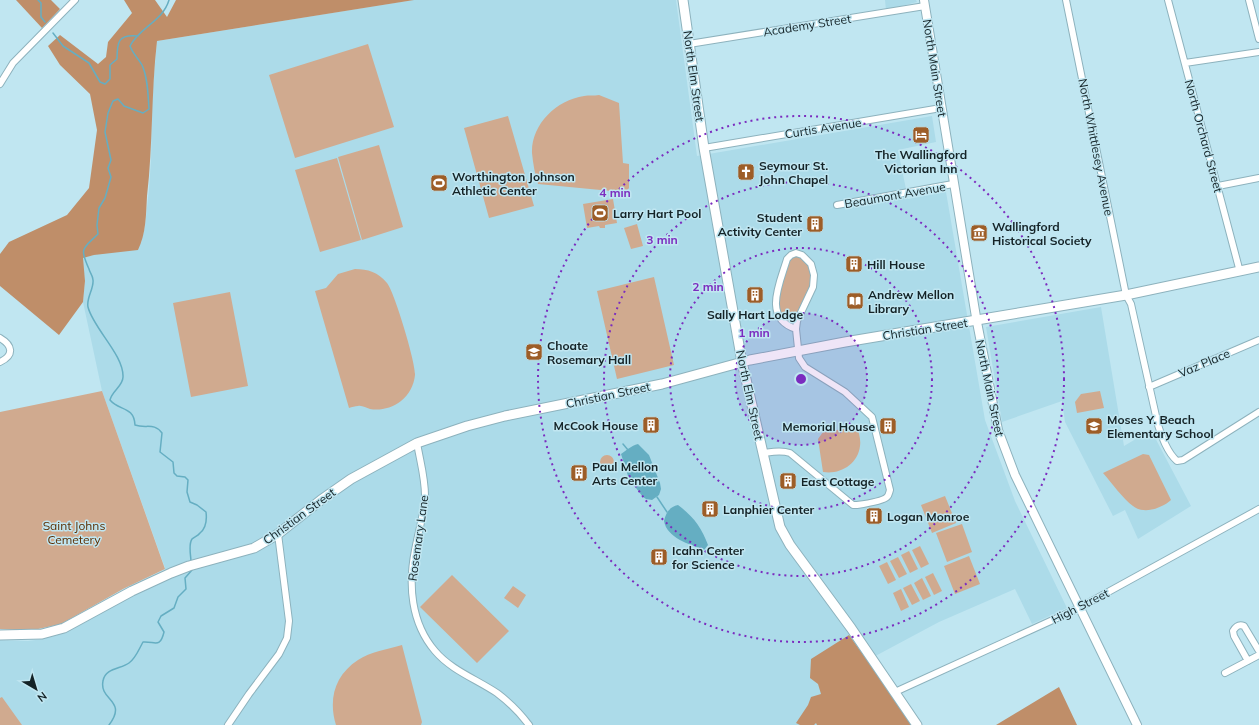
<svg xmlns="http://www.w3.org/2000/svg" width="1259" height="725" viewBox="0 0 1259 725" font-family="Mulish,sans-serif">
<rect width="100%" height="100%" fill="#c0e6f1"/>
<path fill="#acdbe9" d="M413,0H676L697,156L932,116L936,142L898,150L908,199L946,192L985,420L1015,501L1067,608L1032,624L1015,589L939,622L866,661L909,725H0V640L28,641L43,639L61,634L133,595L163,581L165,568L102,391L83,302L85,281L82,258L141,243L145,226L149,189L151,160L152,98L157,41Z
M885,0H916L917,2L886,10Z
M1101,307L1124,446L1151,430L1191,506L1138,539L1125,510L1113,516L1065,422L1062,401L1002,422L986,327Z"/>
<path fill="#d0aa8f" d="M368,44L394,127L295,158L269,75Z
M599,95L619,103L623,163L629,164V188L622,196L611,191L538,184C535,174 533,164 532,153C531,125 556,100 584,96C589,95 594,96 599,95Z
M508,116L534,206L489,218L464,128Z
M379,145L403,227L362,240L338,157Z
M337,158L361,240L320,252L295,170Z
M613,199L617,223L605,225V228H600L599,226L587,228L583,204Z
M637,224L643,246L631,249L624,228Z
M791,255L805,258L813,269L812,291L794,329L780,318L776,294Z
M355,269C368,269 378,272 387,283C394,291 416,363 415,375C414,385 409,395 401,401C392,408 380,411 370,409C366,408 362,405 358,406C355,406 352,407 349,408L315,291L326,288L338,274Z
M654,277L674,365L617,379L597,291Z
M230,292L248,386L191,397L173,303Z
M102,391L165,569L123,589L61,624L29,631L0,629V412Z
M1100,391L1104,408L1077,413L1075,402L1081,394Z
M857,427C859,433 861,440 860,446C858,464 840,475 823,472L818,439L823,432Z
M1143,454L1149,455L1171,500C1162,508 1144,515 1133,506C1123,499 1112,483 1103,473Z
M600 462a7 7 0 1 1 14 0a7 7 0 1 1-14 0Z
M945,496L956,523L932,533L921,505Z
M962,524L972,552L947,562L936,533Z
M920,546L929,564L921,568L912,550Z
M909,551L918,569L910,573L901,555Z
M969,556L980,584L955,594L944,566Z
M898,557L907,574L899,578L890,561Z
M887,562L896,580L888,584L879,566Z
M933,573L942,591L934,595L925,577Z
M452,575L509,631L477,663L420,607Z
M922,578L931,596L923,600L914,583Z
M911,584L920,601L912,605L903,588Z
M513,586L526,595L518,608L504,598Z
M901,589L909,607L901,611L893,593Z
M402,645L422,722L421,725H336C328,699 335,675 358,660C370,652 388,649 402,645Z
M2,697L22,725H0V698Z"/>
<path fill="#bf8e69" d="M16,0H51L60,9L42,28Z
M124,0H155L167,17L176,0H414L157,41C151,93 153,145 147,196C146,215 146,234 138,250L94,255L83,258L85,281L83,302L59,335L0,286V254L9,242L67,215L89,188L97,130L90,94L60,65L48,46L60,35L98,64L106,57L108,42L132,13Z
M849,635L892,695L911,725H817L816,723L814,725H800L796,723L808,705L811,697L821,694L818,684L810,678L811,659Z
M1059,687L1077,725H996Z"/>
<path fill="#65aec2" d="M638,444L649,455L660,483L661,489L659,495L652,500L646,499L643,497L629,479L621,454C627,450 631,446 638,444Z
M678,505C693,516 702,528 708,545L704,550C689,544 667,538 664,521C666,513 669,507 678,505Z"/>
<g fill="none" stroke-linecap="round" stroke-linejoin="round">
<path stroke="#65aec2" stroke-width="1.5" d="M38,0L41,3V17L45,22
M169,0C163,21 139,28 130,46C133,54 138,58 142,65C148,78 148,95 149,109L143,113L124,106L118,99L113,101L108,113L105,132L111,160L108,168L111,177L105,198L99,208L97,225L98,234C83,249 79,247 89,269C90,273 93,276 93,280C94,289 86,298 88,307C93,328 124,355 123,377C123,386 112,391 110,400C119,411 134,406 135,425C146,429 154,422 162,433L160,452L173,462L174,473L177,476L185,477L188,480L187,492L190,502L197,505L206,512C207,520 206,528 200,533C198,536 194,537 192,539C188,545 191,555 191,562
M53,33L63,46L89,63L100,82L105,84L110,79V65L117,59C117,42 118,34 138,36
M623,444L628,450
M657,497L667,512
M109,725C128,700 99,701 103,681C105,668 121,669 129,663C136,658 139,649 143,642C155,641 160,649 164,632L158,622L161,616L174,608L178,597L186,589L185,578L192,570"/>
<defs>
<path id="minor" d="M1066,0L1126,295L1131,304L1158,425C1162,437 1167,452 1177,461L1183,460L1259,412
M1168,0L1240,272
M1249,0L1259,39
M689,44L925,6
M1185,63L1259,52
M0,84L13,63L75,0
M704,148L941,108
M1218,186L1259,178
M837,205L953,184
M0,338C12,345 15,355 0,362
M1149,387L1259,340
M417,443C420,461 426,481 425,500C423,517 418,534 415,550C408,585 411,623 435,651C451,670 476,679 497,693C509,702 520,713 529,725
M763,453C772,452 781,450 790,453L853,505H857C864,504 883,501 887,497C889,495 889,493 890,490L872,417L845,392L805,367L799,358L796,329L797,321L813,287L814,275L811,264L802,255L796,253L791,255L787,259C780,283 762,318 796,329
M1248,661L1234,636L1233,631C1236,626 1239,624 1244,626L1259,651
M1225,673L1259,655
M895,692L1079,608L1259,509
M228,725L249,694L279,654L287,638L289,621L278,534"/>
<path id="tertiary" d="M924,0L976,317L998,430L1015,475L1137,725"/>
<path id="secondary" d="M683,0L704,148L742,362L780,527L790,545L851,628L917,725
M0,635L42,634L64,628L132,591L171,573L189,566L254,548L278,534L321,500L351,479L417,443L467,426L505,416L662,384L750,360L845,342L1126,295L1259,267"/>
</defs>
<use href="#minor" stroke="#8db2bd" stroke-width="8"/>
<use href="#tertiary" stroke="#8db2bd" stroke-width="10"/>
<use href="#secondary" stroke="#8db2bd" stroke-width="11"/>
<use href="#minor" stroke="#fff" stroke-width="6"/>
<use href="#tertiary" stroke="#fff" stroke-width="8"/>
<use href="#secondary" stroke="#fff" stroke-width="9"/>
</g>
<circle cx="801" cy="379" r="66" fill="#7b2cbf" fill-opacity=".12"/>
<g fill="none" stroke="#7b2cbf" stroke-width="2" stroke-dasharray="2 4">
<circle cx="801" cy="379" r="66"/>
<circle cx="801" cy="379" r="131"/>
<circle cx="801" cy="379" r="197"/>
<circle cx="801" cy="379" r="263"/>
</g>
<defs>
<symbol id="hotel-square" viewBox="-11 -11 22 22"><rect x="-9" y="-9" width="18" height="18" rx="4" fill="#9d5d27" stroke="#c0e6f1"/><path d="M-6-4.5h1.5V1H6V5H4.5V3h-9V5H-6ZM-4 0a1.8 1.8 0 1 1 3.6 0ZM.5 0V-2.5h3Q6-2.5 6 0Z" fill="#fff"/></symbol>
<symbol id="church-square" viewBox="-11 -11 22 22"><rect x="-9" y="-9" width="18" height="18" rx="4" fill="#9d5d27" stroke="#c0e6f1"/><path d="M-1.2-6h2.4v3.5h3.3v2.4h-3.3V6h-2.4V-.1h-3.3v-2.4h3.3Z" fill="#fff"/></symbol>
<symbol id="stadium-square" viewBox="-11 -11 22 22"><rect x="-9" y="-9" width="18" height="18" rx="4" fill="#9d5d27" stroke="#c0e6f1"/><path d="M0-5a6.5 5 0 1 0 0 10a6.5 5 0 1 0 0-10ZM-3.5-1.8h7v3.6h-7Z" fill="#fff"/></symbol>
<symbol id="building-square" viewBox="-11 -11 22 22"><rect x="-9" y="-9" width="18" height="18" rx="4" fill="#9d5d27" stroke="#c0e6f1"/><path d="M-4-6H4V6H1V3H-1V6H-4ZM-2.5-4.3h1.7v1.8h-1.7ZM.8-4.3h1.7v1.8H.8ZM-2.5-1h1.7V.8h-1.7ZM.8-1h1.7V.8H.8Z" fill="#fff"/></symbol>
<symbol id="museum-square" viewBox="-11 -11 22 22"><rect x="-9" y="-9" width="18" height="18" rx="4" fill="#9d5d27" stroke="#c0e6f1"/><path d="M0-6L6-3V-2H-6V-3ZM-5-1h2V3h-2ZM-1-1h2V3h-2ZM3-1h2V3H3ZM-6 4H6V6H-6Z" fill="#fff"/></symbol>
<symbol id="library-square" viewBox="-11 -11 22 22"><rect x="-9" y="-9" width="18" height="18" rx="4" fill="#9d5d27" stroke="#c0e6f1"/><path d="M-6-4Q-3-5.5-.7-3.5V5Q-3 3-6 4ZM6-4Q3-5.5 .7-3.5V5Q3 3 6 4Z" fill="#fff"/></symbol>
<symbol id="university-square" viewBox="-11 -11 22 22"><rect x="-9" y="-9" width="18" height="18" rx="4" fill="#9d5d27" stroke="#c0e6f1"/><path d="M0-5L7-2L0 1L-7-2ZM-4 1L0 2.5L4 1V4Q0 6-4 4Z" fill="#fff"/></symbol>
<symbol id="school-square" viewBox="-11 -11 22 22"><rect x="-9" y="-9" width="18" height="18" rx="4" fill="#9d5d27" stroke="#c0e6f1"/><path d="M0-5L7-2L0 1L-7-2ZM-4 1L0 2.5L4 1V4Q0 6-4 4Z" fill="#fff"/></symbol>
</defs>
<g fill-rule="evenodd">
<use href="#hotel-square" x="911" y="125" width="20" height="20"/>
<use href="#church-square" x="736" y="162" width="20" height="20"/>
<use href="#stadium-square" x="429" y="173" width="20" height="20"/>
<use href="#stadium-square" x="590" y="203" width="20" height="20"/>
<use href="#building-square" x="805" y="214" width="20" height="20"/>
<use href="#museum-square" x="969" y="223" width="20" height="20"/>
<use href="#building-square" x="844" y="254" width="20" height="20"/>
<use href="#building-square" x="745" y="285" width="20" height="20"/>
<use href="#library-square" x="845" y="291" width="20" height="20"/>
<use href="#university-square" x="524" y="342" width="20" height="20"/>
<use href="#building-square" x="641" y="415" width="20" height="20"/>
<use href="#building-square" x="878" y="416" width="20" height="20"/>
<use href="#school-square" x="1084" y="416" width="20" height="20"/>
<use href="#building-square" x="569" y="463" width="20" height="20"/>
<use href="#building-square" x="778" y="471" width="20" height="20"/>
<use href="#building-square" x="700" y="499" width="20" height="20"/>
<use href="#building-square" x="864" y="506" width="20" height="20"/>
<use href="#building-square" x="649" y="547" width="20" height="20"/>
</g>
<g text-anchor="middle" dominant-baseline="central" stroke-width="3" stroke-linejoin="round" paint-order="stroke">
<g font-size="12" fill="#142327" stroke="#c0e6f1">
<text transform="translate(807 25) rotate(-9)">Academy Street</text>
<text transform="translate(935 68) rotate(81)">North Main Street</text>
<text transform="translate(694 76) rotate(82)">North Elm Street</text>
<text transform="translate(823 128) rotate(-9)">Curtis Avenue</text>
<text transform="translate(1204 136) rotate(75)">North Orchard Street</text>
<text transform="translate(1096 147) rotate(79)">North Whittlesey Avenue</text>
<text transform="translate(895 195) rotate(-10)">Beaumont Avenue</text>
<text transform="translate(925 329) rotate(-9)">Christian Street</text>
<text transform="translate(1204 363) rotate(-23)">Vaz Place</text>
<text transform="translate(990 388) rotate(78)">North Main Street</text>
<text transform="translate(608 395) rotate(-12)">Christian Street</text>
<text transform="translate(750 395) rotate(78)">North Elm Street</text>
<text transform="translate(299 516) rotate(-36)">Christian Street</text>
<text transform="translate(418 538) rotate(-82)">Rosemary Lane</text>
<text transform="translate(1080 606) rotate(-27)">High Street</text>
</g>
<g font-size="12" font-weight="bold" fill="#142327" stroke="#c0e6f1" text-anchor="start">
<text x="921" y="154" text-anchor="middle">The Wallingford<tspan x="921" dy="14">Victorian Inn</tspan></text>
<text x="759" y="165">Seymour St.<tspan x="759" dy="14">John Chapel</tspan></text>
<text x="452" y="176">Worthington Johnson<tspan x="452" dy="14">Athletic Center</tspan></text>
<text x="613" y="213">Larry Hart Pool</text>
<text x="802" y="217" text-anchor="end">Student<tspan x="802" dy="14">Activity Center</tspan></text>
<text x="992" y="226">Wallingford<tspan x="992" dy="14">Historical Society</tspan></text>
<text x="867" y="264">Hill House</text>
<text x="868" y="294">Andrew Mellon<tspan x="868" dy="14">Library</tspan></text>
<text x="755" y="314" text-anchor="middle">Sally Hart Lodge</text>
<text x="547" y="345">Choate<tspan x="547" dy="14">Rosemary Hall</tspan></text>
<text x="1107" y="419">Moses Y. Beach<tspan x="1107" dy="14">Elementary School</tspan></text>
<text x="638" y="425" text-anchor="end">McCook House</text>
<text x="875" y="426" text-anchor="end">Memorial House</text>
<text x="592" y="466">Paul Mellon<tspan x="592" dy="14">Arts Center</tspan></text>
<text x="801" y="481">East Cottage</text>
<text x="723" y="509">Lanphier Center</text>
<text x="887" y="516">Logan Monroe</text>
<text x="672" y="550">Icahn Center<tspan x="672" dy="14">for Science</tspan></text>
</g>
<g font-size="12" fill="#5b2d00" stroke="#c0e6f1">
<text x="74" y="525">Saint Johns<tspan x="74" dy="14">Cemetery</tspan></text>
</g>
</g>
<circle cx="801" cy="379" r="6" fill="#7b2cbf" stroke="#c0e6f1" stroke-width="2"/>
<g font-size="12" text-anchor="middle" font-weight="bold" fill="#7b2cbf" stroke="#c0e6f1" stroke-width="3" stroke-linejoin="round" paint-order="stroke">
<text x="615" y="197">4 min</text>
<text x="662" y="244">3 min</text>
<text x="708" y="291">2 min</text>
<text x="754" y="337">1 min</text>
</g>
<g transform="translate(36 689) rotate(142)" stroke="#c0e6f1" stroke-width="3" paint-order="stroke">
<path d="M0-3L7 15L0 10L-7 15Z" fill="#142327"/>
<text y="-6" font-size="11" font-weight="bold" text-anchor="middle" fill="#142327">N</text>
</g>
</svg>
